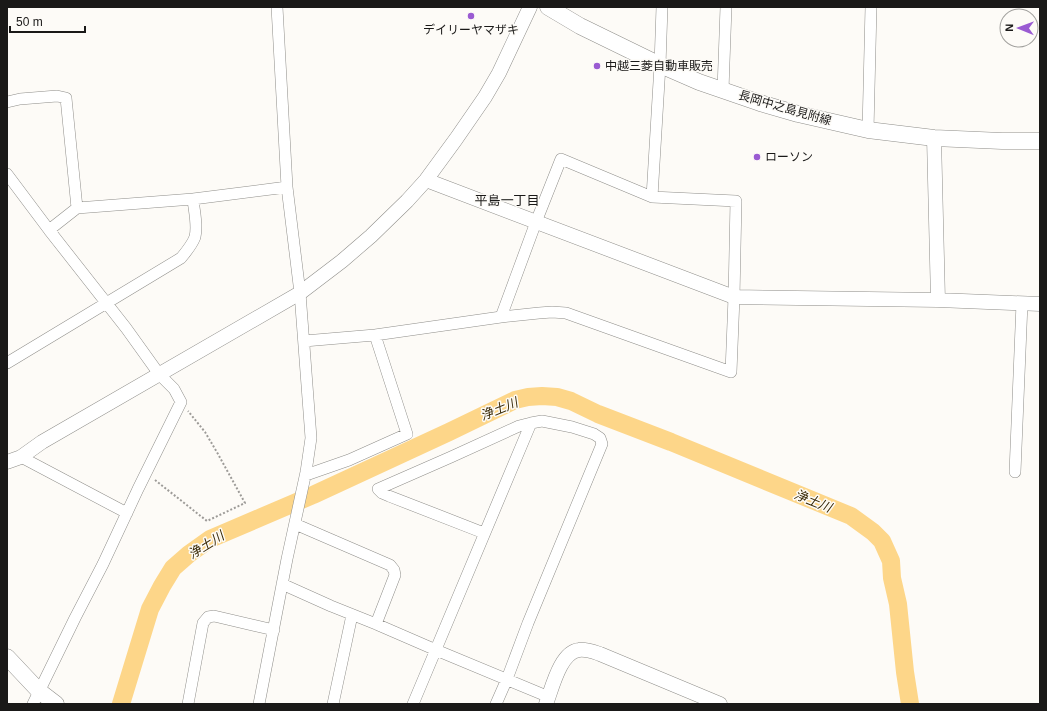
<svg xmlns="http://www.w3.org/2000/svg" width="1047" height="711" viewBox="0 0 1047 711" font-family="Helvetica,'Noto Sans JP',sans-serif">
<rect width="100%" height="100%" fill="#fdfbf7"/>
<g fill="none" stroke-linecap="round" stroke-linejoin="round">
<path stroke="#fdd689" stroke-width="18" d="M121,704L150,609L162,586L173,568L189,554L210,539L313,495L449,432L515,400L528,397L542,396L557,397L571,401L598,414L671,442L851,516L873,532L882,541L891,561L892,578L898,604L905,672L910,704"/>
<defs>
<path id="minor" d="M723,90L726,7
M7,102L20,99L57,96L66,98L77,208
M868,130L871,7
M7,174L49,230L126,328L159,374L174,389L181,402L138,489L103,564L75,618L33,704
M652,197L660,65L662,7
M49,230L77,208L193,199L287,187
M304,341L375,335L501,317L539,313L552,312L566,313L731,372L734,297L736,201L652,197L561,159L536,222L501,317
M7,363L181,258C186,252 192,245 195,237C198,225 194,211 193,199
M21,457L127,513
M1015,472L1022,303
M306,475L349,460L407,434L375,335
M295,524L390,565L394,570L395,575L376,624
M484,533L389,496L382,493L378,489L451,457L519,426L531,423L542,421L572,427L594,434L600,438L602,444L528,623L507,679L496,704
M282,584L331,606L376,624L436,650L549,697
M188,704L203,623L208,617L214,616L274,630
M259,704L287,559L306,472L311,438L300,293L287,187L277,7
M333,704L352,615
M413,704L531,423"/>
<path id="tertiary" d="M934,138L938,300
M426,180L734,297L938,300L1040,304
M7,462L21,457L42,442L300,293L342,261L371,236L407,201L426,180L456,139L485,97L499,73L530,7
M546,704C552,689 560,652 579,650C586,649 594,652 600,654L720,704"/>
<path id="secondary" d="M548,7L580,26L660,65L699,82L760,103L798,114L868,130L934,138L1002,141H1040
M7,657L39,691L56,704"/>
</defs>
<use href="#minor" stroke="#8f8e8a" stroke-width="12"/>
<use href="#tertiary" stroke="#8f8e8a" stroke-width="15"/>
<use href="#secondary" stroke="#8f8e8a" stroke-width="17"/>
<path stroke="#9d9b98" stroke-width="2" stroke-dasharray="2 2" stroke-linecap="butt" d="M155,480L207,521L245,503L218,454L205,432L188,411"/>
<use href="#minor" stroke="#fff" stroke-width="11"/>
<use href="#tertiary" stroke="#fff" stroke-width="14"/>
<use href="#secondary" stroke="#fff" stroke-width="16"/>
</g>
<g fill="#9a5bd2" stroke="#fdfbf7" stroke-width="1.5">
<circle cx="471" cy="16" r="4"/>
<circle cx="597" cy="66" r="4"/>
<circle cx="757" cy="157" r="4"/>
</g>
<g text-anchor="middle" dominant-baseline="central" stroke-width="3" stroke-linejoin="round" paint-order="stroke">
<g font-size="12" fill="#1a1918" stroke="#fdfbf7" text-anchor="start">
<text x="471" y="30" text-anchor="middle">デイリーヤマザキ</text>
<text x="605" y="66">中越三菱自動車販売</text>
<text x="765" y="157">ローソン</text>
</g>
<g font-size="12" fill="#1a1918" stroke="#fdfbf7">
<text transform="translate(785 108) rotate(16)">長岡中之島見附線</text>
</g>
<g font-size="13" fill="#1a1918" stroke="#fdfbf7">
<text x="507" y="200">平島一丁目</text>
</g>
<g font-size="13" font-style="italic" fill="#3a2a07" stroke="#fdfbf7">
<text transform="translate(499 409) rotate(-22)">浄土川</text>
<text transform="translate(813 501) rotate(22)">浄土川</text>
<text transform="translate(206 545) rotate(-32)">浄土川</text>
</g>
</g>
<rect width="1047" height="711" fill="none" stroke="#1a1918" stroke-width="16"/>
<g transform="translate(1019 28) rotate(271)"><circle r="19" fill="#fdfbf7" stroke="#a2a19e"/>
<path d="M0-3L7 15L0 10L-7 15Z" fill="#9a5bd2"/>
<text y="-6" font-size="11" font-weight="bold" text-anchor="middle" fill="#1a1918">N</text>
</g>
<path d="M10 26v6h75v-6" fill="none" stroke="#1a1918" stroke-width="2"/>
<text x="16" y="26" font-size="12" fill="#1a1918" stroke="#fdfbf7" stroke-width="3" paint-order="stroke">50 m</text>
</svg>
